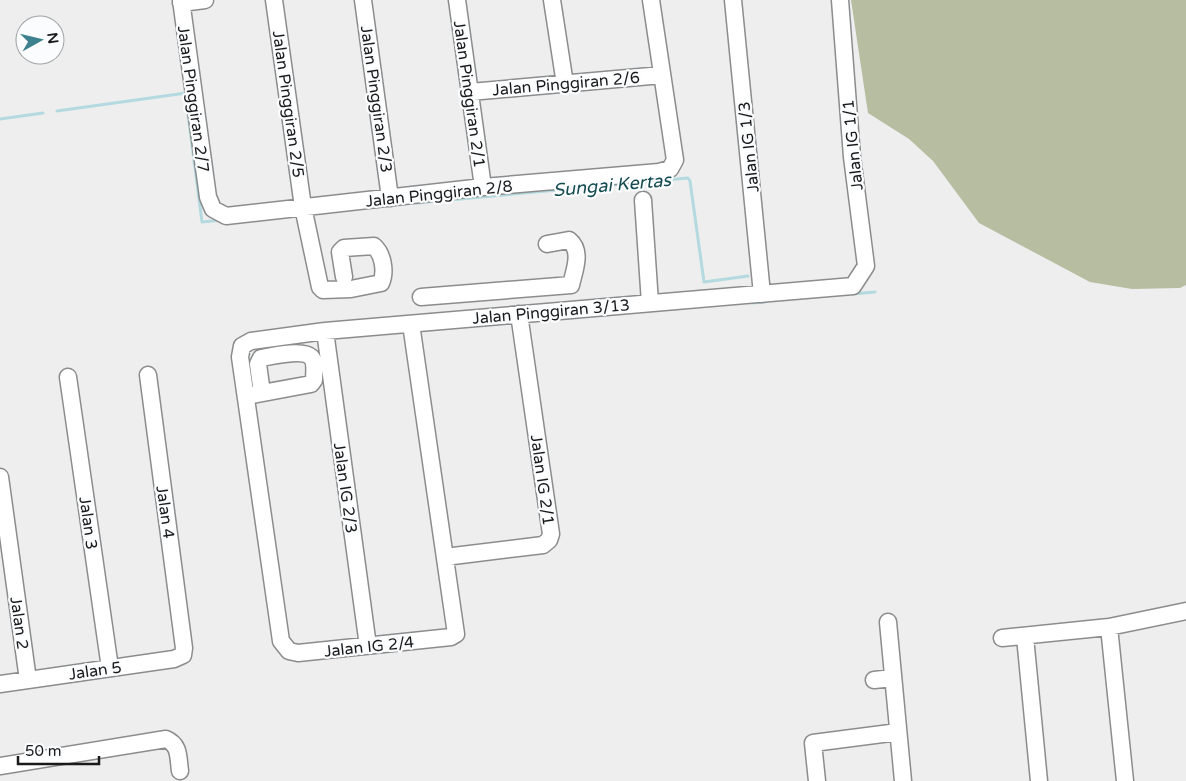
<svg xmlns="http://www.w3.org/2000/svg" width="1186" height="781" viewBox="0 0 1186 781" font-family="'Varela Round',sans-serif">
  <style>
    .forest { fill: #b6bda0 }
    .lines { fill: none; stroke-linecap: round; stroke-linejoin: round }
    .stream { stroke: #b4dadf; stroke-width: 3 }
    .minor-casing { stroke: #8b8c8d; stroke-width: 19 }
    .minor { stroke: #fff; stroke-width: 16 }
    .labels { text-anchor: middle; stroke-width: 4.5; stroke-linejoin: round; paint-order: stroke }
    .street-label { font-size: 16px; fill: #1a1a1b; stroke: #fbfcfd }
    .water-label { font-size: 18px; font-style: italic; fill: #134a50; stroke: #fbfcfd }
  </style>
  <rect width="100%" height="100%" fill="#eeeeef"/>
  <path class="forest" d="M851,0H1186V285L1180,288L1132,289L1090,282L979,223L933,161L909,139L868,113Z"/>
  <g class="lines">
    <path class="stream" d="M57,111L186,93
      M188,114L202,222L222,220
      M0,119L43,113
      M417,203L688,178L690,181L704,282L748,276
      M853,294L875,292
      M752,303L765,302"/>
    <defs>
      <path id="minor" d="M181,0L208,197L213,209L226,216L483,187L659,172L670,169L675,160L651,0
        M274,0L303,207L320,287L323,290L351,289L381,283C386,272 383,254 374,246L344,248L340,252L344,277
        M363,0L390,198
        M457,0L483,187
        M552,0L565,84
        M733,0L762,294
        M181,3L205,0
        M470,92L662,75
        M643,200L650,303
        M421,297L571,285C574,271 583,251 569,240L547,244
        M411,324L456,634L451,637L298,653L289,651L281,641L240,357L242,346L251,341L325,331L853,286L866,266L852,157L840,0
        M325,331L368,646
        M68,377L110,668
        M246,396L311,384L314,380C314,374 316,362 311,357C303,349 272,356 261,358L258,364L262,393
        M0,477L28,680
        M445,557L543,545L549,540L551,534L519,314
        M888,622L903,781
        M1109,627L1125,781
        M1025,637L1039,781
        M1002,638L1109,627L1186,611
        M874,680L893,678
        M0,684L174,659L183,655L184,648L148,375
        M0,766L166,739C180,745 178,757 180,771
        M817,781L813,743L898,732"/>
    </defs>
    <use href="#minor" class="minor-casing"/>
    <use href="#minor" class="minor"/>
  </g>
  <g class="labels">
    <g class="street-label">
      <text transform="translate(566 83) rotate(-5)" y="6">Jalan Pinggiran 2/6</text>
      <text transform="translate(470 94) rotate(82)" y="6">Jalan Pinggiran 2/1</text>
      <text transform="translate(194 99) rotate(82)" y="6">Jalan Pinggiran 2/7</text>
      <text transform="translate(377 99) rotate(82)" y="6">Jalan Pinggiran 2/3</text>
      <text transform="translate(289 104) rotate(82)" y="6">Jalan Pinggiran 2/5</text>
      <text transform="translate(852 145) rotate(-96)" y="6">Jalan IG 1/1</text>
      <text transform="translate(748 147) rotate(-96)" y="6">Jalan IG 1/3</text>
      <text transform="translate(439 193) rotate(-6)" y="6">Jalan Pinggiran 2/8</text>
      <text transform="translate(551 311) rotate(-5)" y="6">Jalan Pinggiran 3/13</text>
      <text transform="translate(543 480) rotate(82)" y="6">Jalan IG 2/1</text>
      <text transform="translate(346 488) rotate(82)" y="6">Jalan IG 2/3</text>
      <text transform="translate(166 512) rotate(82)" y="6">Jalan 4</text>
      <text transform="translate(89 523) rotate(82)" y="6">Jalan 3</text>
      <text transform="translate(20 623) rotate(82)" y="6">Jalan 2</text>
      <text transform="translate(369 646) rotate(-6)" y="6">Jalan IG 2/4</text>
      <text transform="translate(95 670) rotate(-8)" y="6">Jalan 5</text>
    </g>
    <g class="water-label">
      <text transform="translate(612 185) rotate(-5)" y="6">Sungai Kertas</text>
    </g>
  </g>
  <g transform="translate(40 40) rotate(82)"><circle r="24" fill="#fbfcfd" stroke="#a1a2a3"/>
  <path d="M0-4L9 19L0 12L-9 19Z" fill="#3d818f"/>
  <text y="-8" font-size="14" font-weight="bold" text-anchor="middle" fill="#1a1a1b">N</text>
  </g>
  <path d="M18 756v8h81v-8" fill="none" stroke="#1a1a1b" stroke-width="2.5"/>
  <text x="25" y="756" font-size="15" fill="#1a1a1b" stroke="#fbfcfd" stroke-width="4" paint-order="stroke">50 m</text>
</svg>
